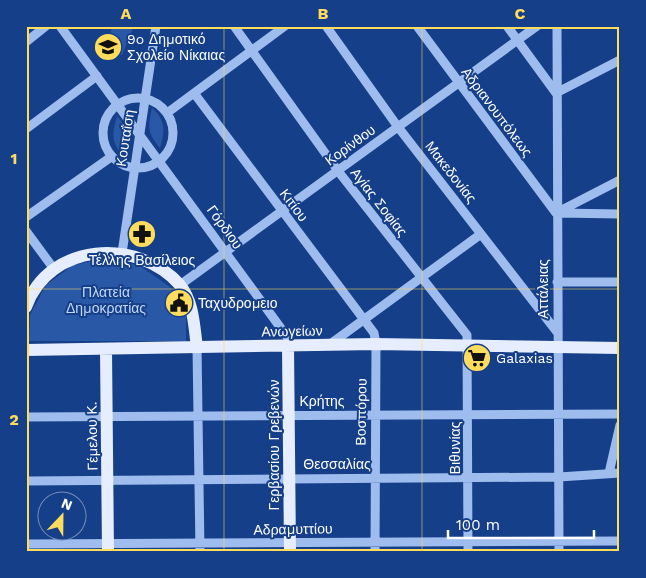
<svg xmlns="http://www.w3.org/2000/svg" width="646" height="578" viewBox="0 0 646 578" font-family="'Work Sans',sans-serif">
  <style>
    .green { fill: #2958a7 }
    .lines { fill: none; stroke-linecap: round; stroke-linejoin: round }
    .minor { stroke: #9ebcee; stroke-width: 9 }
    .major { stroke: #e5edff; stroke-width: 12 }
    .grid { fill: none; stroke: #ffdc5b; stroke-width: 1; stroke-opacity: 0.55 }
    .labels { text-anchor: middle; stroke-width: 4; stroke-linejoin: round; paint-order: stroke }
    .poi-label { font-size: 14px; fill: #fff; stroke: #163f89; text-anchor: start }
    .street-label { font-size: 14px; fill: #fff; stroke: #163f89 }
    .park-label { font-size: 14px; fill: #c3d8fa; stroke: #163f89 }
    .neatline { fill: none; stroke: #ffdc5b; stroke-width: 2 }
    .grid-label { font-size: 16px; text-anchor: middle; font-weight: bold; fill: #ffdc5b }
  </style>
  <rect width="100%" height="100%" fill="#163f89"/>
  <path class="green" d="M113,26H134L122,55L104,48Z
    M152,108C166,120 165,131 160,148C147,132 148,128 152,108Z
    M117,116C130,131 132,135 128,155L123,157C111,141 112,134 117,116Z
    M108,258L140,266L170,287L186,315V341H29L30,315L46,285L73,265Z"/>
  <g class="lines">
    <path class="minor" d="M60,26L288,338V346
      M234,26L338,171L467,335L468,552
      M326,26L398,127L557,332
      M417,26L556,213
      M507,26L556,93L620,60
      M557,26L559,552
      M26,42L46,26
      M194,93L374,333L376,344L375,552
      M103 133a35 35 0 1 1 70 0a35 35 0 1 1-70 0Z
      M167,113L285,26
      M26,129L97,76
      M556,213L620,180
      M559,213L620,214
      M26,217L111,157
      M26,231L54,269
      M122,253L156,26
      M557,282H620
      M180,285L537,26
      M329,345L481,234
      M197,347L200,552
      M26,417L620,414
      M609,473L620,425
      M26,481L559,477L620,473
      M26,544L620,541"/>
    <path class="major" d="M26,307C49,242 138,237 180,285C194,302 194,327 197,347
      M288,346L290,552
      M26,350L376,344L620,348
      M106,350L108,552"/>
  </g>
  <path class="grid" d="M224,26V552M422,26V552M26,289H620"/>
  <defs>
    <symbol id="school-disc" viewBox="-11 -11 22 22"><circle r="9.5" fill="#ffdc5b" stroke="#163f89"/><path d="M0-5L7-2L0 1L-7-2ZM-4 1L0 2.5L4 1V4Q0 6-4 4Z" fill="#111"/></symbol>
    <symbol id="pharmacy-disc" viewBox="-11 -11 22 22"><circle r="9.5" fill="#ffdc5b" stroke="#163f89"/><path d="M-2-6h4v4h4v4h-4v4h-4v-4h-4v-4h4Z" fill="#111"/></symbol>
    <symbol id="civic-disc" viewBox="-11 -11 22 22"><circle r="9.5" fill="#ffdc5b" stroke="#163f89"/><path d="M-.6-6.5H3V-4.5H.6V-3L4-1V1h2V6H-6V1h2V-1L-.6-3ZM-1.2 2.5V6h2.4V2.5Z" fill="#111"/></symbol>
    <symbol id="supermarket-disc" viewBox="-11 -11 22 22"><circle r="9.5" fill="#ffdc5b" stroke="#163f89"/><path d="M-6-5.5h2.5l.6 2H6L4.5 2H-2.5L-4.4-4H-6ZM-1.5 3.2a1.3 1.3 0 1 0 .1 0ZM3 3.2a1.3 1.3 0 1 0 .1 0Z" fill="#111"/></symbol>
  </defs>
  <g fill-rule="evenodd">
    <use href="#school-disc" x="92" y="31" width="32" height="32"/>
    <use href="#pharmacy-disc" x="126" y="218" width="32" height="32"/>
    <use href="#civic-disc" x="163" y="287" width="32" height="32"/>
    <use href="#supermarket-disc" x="461" y="342" width="32" height="32"/>
  </g>
  <g class="labels">
    <g class="poi-label">
      <text x="127" y="44">9o Δημοτικό<tspan x="127" dy="16">Σχολείο Νίκαιας</tspan></text>
      <text x="142" y="265" text-anchor="middle">Τέλλης Βασίλειος</text>
      <text x="198" y="308">Ταχυδρομειο</text>
      <text x="496" y="363">Galaxias</text>
    </g>
    <g class="street-label">
      <text transform="translate(497 112) rotate(53)" y="5">Αδριανουπόλεως</text>
      <text transform="translate(125 138) rotate(-81)" y="5">Κουταΐση</text>
      <text transform="translate(350 145) rotate(-36)" y="5">Κορίνθου</text>
      <text transform="translate(451 172) rotate(52)" y="5">Μακεδονίας</text>
      <text transform="translate(379 202) rotate(52)" y="5">Αγίας Σοφίας</text>
      <text transform="translate(294 205) rotate(53)" y="5">Κιτίου</text>
      <text transform="translate(225 227) rotate(54)" y="5">Γόρδιου</text>
      <text transform="translate(543 289) rotate(-90)" y="5">Αττάλειας</text>
      <text transform="translate(292 331) rotate(-1)" y="5">Ανωγείων</text>
      <text x="322" y="406">Κρήτης</text>
      <text transform="translate(361 412) rotate(-89)" y="5">Βοσπόρου</text>
      <text transform="translate(92 436) rotate(-91)" y="5">Γέμελου Κ.</text>
      <text transform="translate(274 445) rotate(-90)" y="5">Γερβασίου Γρεβενών</text>
      <text transform="translate(455 448) rotate(-90)" y="5">Βιθυνίας</text>
      <text x="337" y="469">Θεσσαλίας</text>
      <text transform="translate(293 529) rotate(-1)" y="5">Αδραμυττίου</text>
    </g>
    <g class="park-label">
      <text x="106" y="297">Πλατεία<tspan x="106" dy="16">Δημοκρατίας</tspan></text>
    </g>
  </g>
  <rect width="646" height="578" fill="none" stroke="#163f89" stroke-width="55"/>
  <g transform="translate(62 516) rotate(22)"><circle r="24" fill="#163f89" stroke="#738cb8"/>
  <path d="M0-4L9 19L0 12L-9 19Z" fill="#ffdc5b"/>
  <text y="-8" font-size="14" font-weight="bold" text-anchor="middle" fill="#ffffff">N</text>
  </g>
  <path d="M448 530v8h146v-8" fill="none" stroke="#ffffff" stroke-width="2.5"/>
  <text x="456" y="530" font-size="15" fill="#ffffff" stroke="#163f89" stroke-width="4" paint-order="stroke">100 m</text>
  <rect x="28" y="28" width="590" height="522" class="neatline"/>
  <g class="grid-label">
    <text x="126" y="19">A</text>
    <text x="323" y="19">B</text>
    <text x="520" y="19">C</text>
    <text x="14" y="164">1</text>
    <text x="14" y="425">2</text>
  </g>
</svg>
